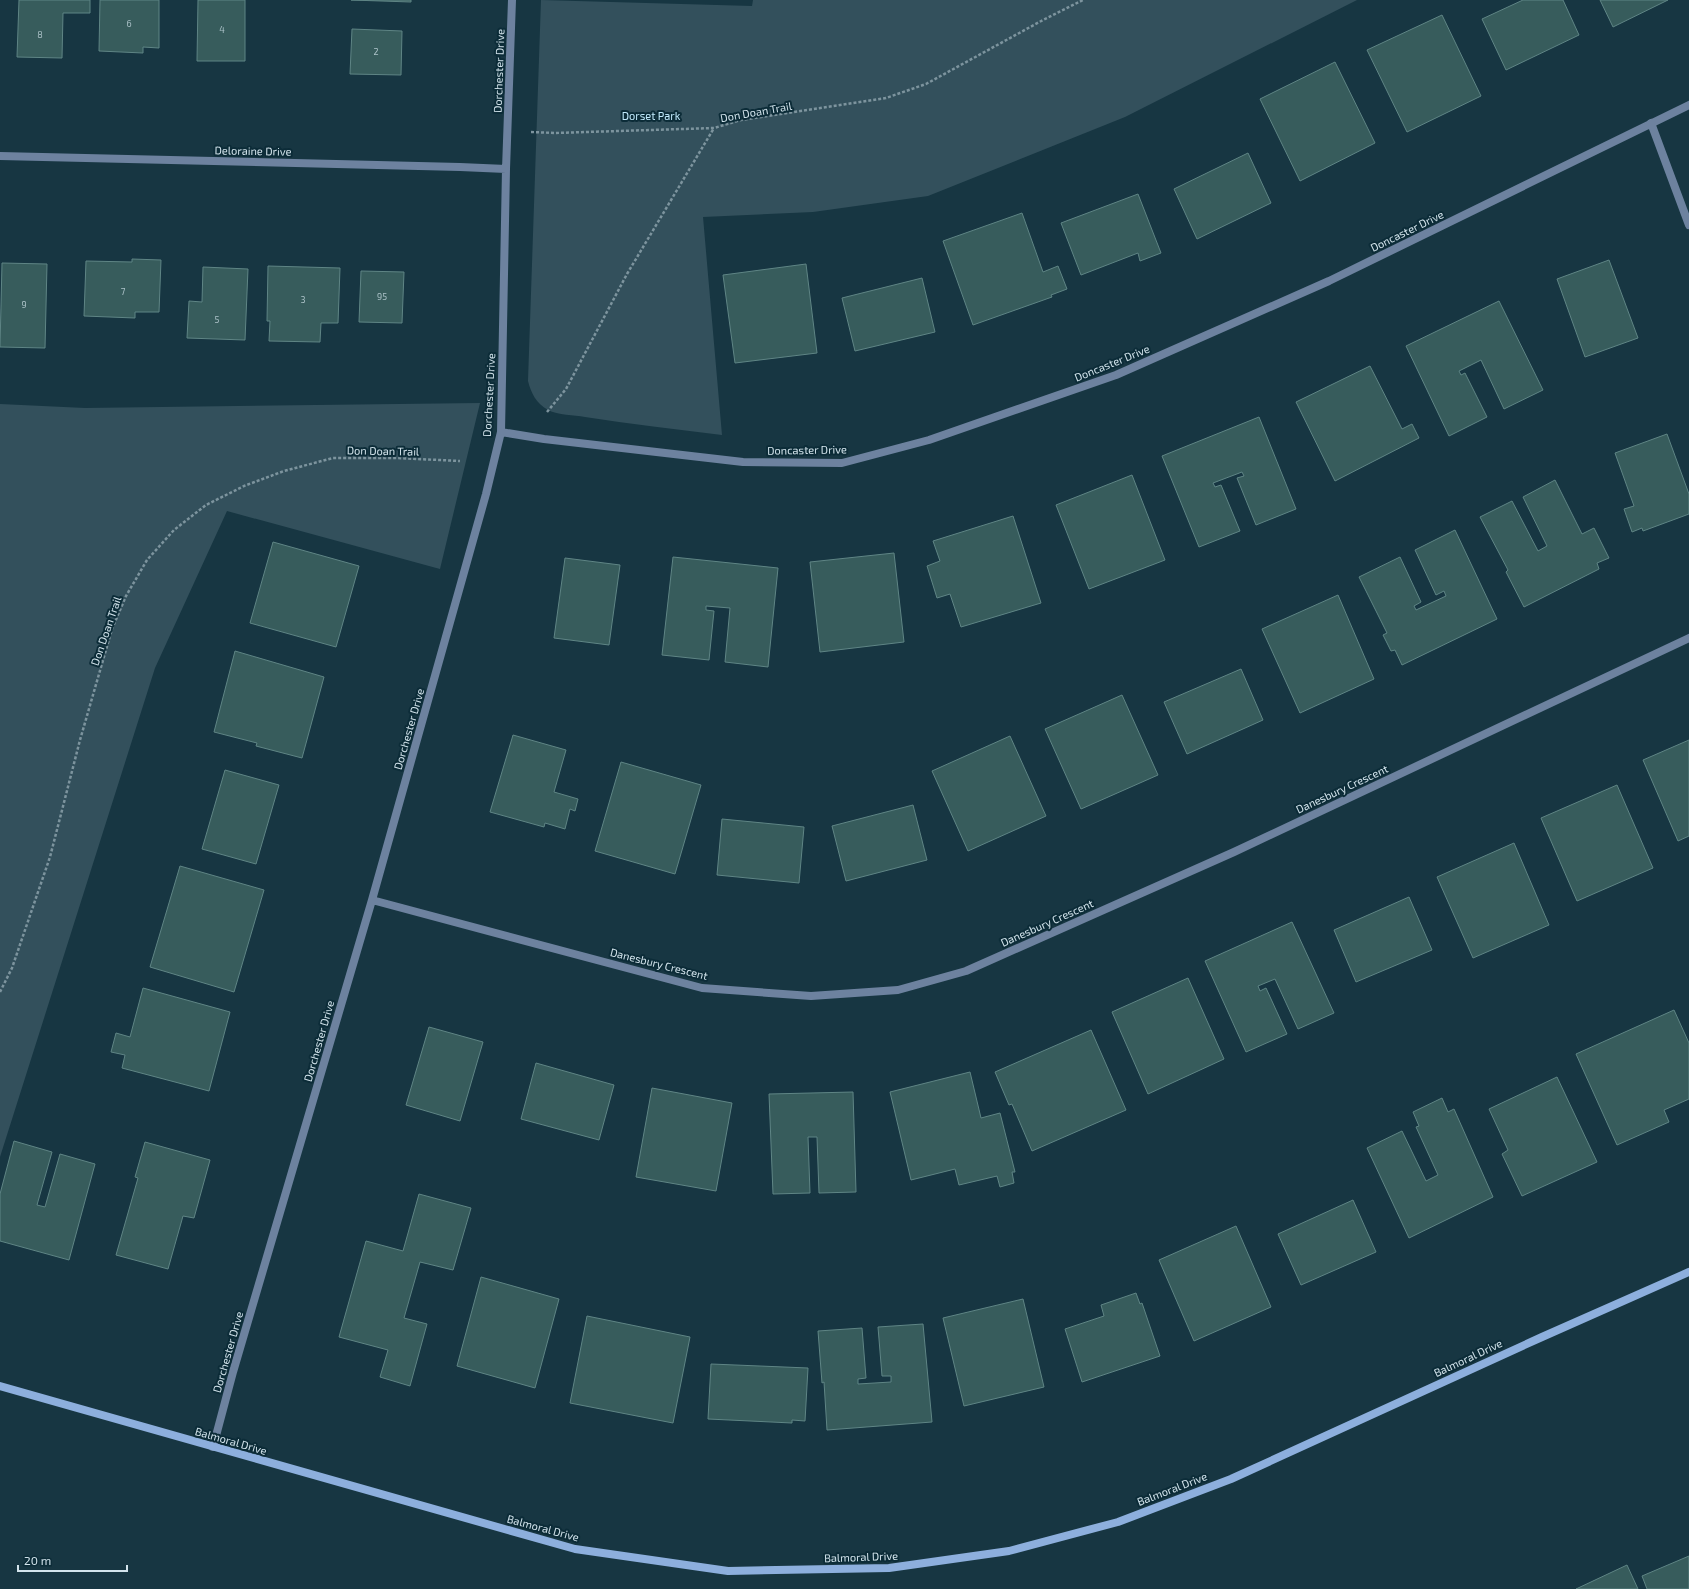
<svg xmlns="http://www.w3.org/2000/svg" width="1689" height="1589" viewBox="0 0 1689 1589" font-family="'Exo 2',sans-serif">
  <style>
    .green { fill: #33505c }
    .building { fill: #375c5c; stroke: #5f8585 }
    .lines { fill: none; stroke-linecap: round; stroke-linejoin: round }
    .path { stroke: #7d949e; stroke-width: 2.5; stroke-dasharray: 3 2; stroke-linecap: butt }
    .street { stroke: #6d829f; stroke-width: 8 }
    .secondary { stroke: #8dafdd; stroke-width: 8 }
    .labels { text-anchor: middle; stroke-width: 4; stroke-linejoin: round; paint-order: stroke }
    .number-label { font-size: 9px; fill: #acc2c8 }
    .street-label { font-size: 11px; fill: #d3e4ec; stroke: #0c2c38 }
    .park-label { font-size: 11px; fill: #c1eafc; stroke: #0c2c38 }
  </style>
  <rect width="100%" height="100%" fill="#173642"/>
  <path class="green" d="M541,0L752,6L753,0H1357L1125,117L928,196L813,212L703,217L722,435C676,429 630,424 585,417C574,415 558,415 548,410C536,403 531,393 528,381Z
    M480,403L440,569L227,511L155,668L0,1157V404L85,408Z"/>
  <path class="building" d="M19,0H90V13H63L62,58L17,57Z
    M100,0H159V48L143,47V53L99,51Z
    M198,0H245V61H197Z
    M351,0H411V2Z
    M1523,0H1563L1579,35L1506,70L1482,19Z
    M1600,0H1668L1613,27Z
    M1442,15L1481,96L1407,132L1367,50Z
    M352,29L402,31L401,75L350,74Z
    M1335,62L1375,143L1300,181L1260,99Z
    M1248,153L1271,203L1197,239L1174,189Z
    M1138,194L1161,253L1140,261L1138,253L1081,275L1061,223Z
    M1022,213L1043,272L1058,266L1067,289L1051,295L1052,297L973,325L943,241Z
    M132,259L161,260L159,312H135V318L84,316L86,261L132,262Z
    M1609,260L1638,338L1585,357L1557,279Z
    M2,263L47,264L45,348L0,347Z
    M806,264L817,353L735,363L723,275Z
    M268,266L340,268L338,323H321L320,342L269,341L270,321H267Z
    M203,267L248,269L245,340L187,338L189,301L202,302Z
    M361,271L404,272L402,323L359,322Z
    M922,278L935,332L855,351L842,298Z
    M1499,301L1543,390L1504,409L1481,360L1459,371L1461,375L1465,373L1487,417L1449,436L1406,346Z
    M1370,366L1402,429L1412,424L1419,438L1335,481L1296,402Z
    M1259,417L1296,509L1256,525L1237,478L1244,476L1242,472L1213,483L1215,487L1221,485L1240,531L1199,547L1162,456Z
    M1667,434L1689,494V514L1643,531L1642,528L1632,532L1624,509L1634,506L1615,453Z
    M1132,475L1165,560L1089,589L1056,505Z
    M1555,480L1582,534L1594,528L1609,558L1597,563L1599,569L1524,607L1506,572L1508,570L1480,517L1512,501L1538,551L1547,546L1523,497Z
    M1013,516L1041,603L961,627L950,594L937,598L927,566L940,561L933,541Z
    M1455,530L1497,619L1402,665L1395,650L1391,651L1383,635L1387,633L1359,577L1400,557L1421,602L1414,606L1416,610L1446,596L1444,591L1436,595L1415,550Z
    M273,542L359,566L336,647L250,623Z
    M894,553L904,642L820,652L810,562Z
    M673,557L778,568L768,667L725,662L730,608L706,606V610L714,611L709,660L662,655Z
    M565,558L620,565L609,645L554,638Z
    M1338,595L1374,679L1300,713L1262,629Z
    M235,651L324,677L302,758L256,746L257,743L214,732Z
    M1241,669L1263,720L1187,754L1164,702Z
    M1122,695L1158,775L1081,809L1045,729Z
    M513,735L566,750L554,792L578,799L575,811L570,809L565,829L545,823L544,827L490,812Z
    M1010,736L1046,816L968,851L932,771Z
    M1689,740V836L1678,841L1643,760Z
    M621,762L701,785L675,874L595,851Z
    M225,770L279,785L256,864L202,849Z
    M1617,785L1653,868L1577,901L1541,818Z
    M913,805L927,860L846,881L832,826Z
    M722,819L804,827L799,883L717,875Z
    M1514,843L1549,925L1473,958L1437,877Z
    M180,866L264,890L234,992L150,967Z
    M1409,897L1432,950L1356,982L1334,930Z
    M1292,922L1334,1013L1298,1029L1275,979L1258,986L1260,991L1266,988L1287,1034L1246,1052L1205,961Z
    M1188,978L1224,1059L1148,1094L1112,1012Z
    M143,988L230,1012L209,1091L122,1068L125,1055L111,1052L116,1033L130,1037Z
    M1674,1010L1689,1043V1099L1664,1110L1669,1122L1617,1145L1576,1054Z
    M429,1027L483,1042L460,1121L406,1105Z
    M1091,1030L1126,1110L1032,1151L1012,1104L1009,1105L995,1072Z
    M536,1063L614,1085L599,1140L521,1119Z
    M970,1072L981,1118L1000,1113L1015,1172H1012L1014,1183L1000,1187L997,1176L959,1185L955,1169L911,1180L890,1092Z
    M1557,1077L1597,1162L1522,1196L1502,1154L1508,1150L1489,1109Z
    M652,1088L732,1103L716,1191L636,1177Z
    M853,1092L856,1192L819,1193L817,1137H808L810,1193L773,1194L769,1094Z
    M1442,1098L1448,1112L1454,1109L1493,1197L1409,1238L1367,1148L1402,1131L1426,1181L1438,1175L1416,1127L1419,1126L1413,1112Z
    M14,1141L52,1152L37,1205L45,1207L60,1154L95,1164L69,1260L0,1241V1194Z
    M145,1142L210,1160L194,1218L183,1216L168,1269L116,1255L138,1178L135,1177Z
    M419,1194L471,1208L453,1270L420,1262L404,1318L427,1324L410,1386L380,1377L388,1350L339,1337L366,1241L403,1251Z
    M1353,1200L1376,1252L1301,1285L1278,1234Z
    M1236,1226L1271,1307L1194,1341L1159,1260Z
    M481,1277L559,1299L535,1388L457,1366Z
    M1136,1293L1140,1304L1142,1303L1160,1356L1082,1382L1065,1329L1104,1316L1101,1305Z
    M1023,1299L1044,1387L964,1406L943,1318Z
    M587,1316L690,1337L673,1423L570,1403Z
    M923,1324L932,1422L827,1430L824,1382L822,1383L818,1331L862,1328L866,1378L858,1379V1384L891,1382V1376H882L878,1327Z
    M711,1364L808,1368L805,1421L792,1420V1423L708,1419Z
    M1689,1556V1589H1647L1642,1576Z
    M1627,1565L1638,1589H1576Z"/>
  <g class="lines">
    <path class="path" d="M531,132L555,133L714,128L741,120L886,98L926,84L1043,20L1083,0
      M547,412L566,389L627,274L714,128
      M0,992L12,968L50,857L80,740L112,629L126,596L147,560L174,530L206,505L244,486L284,471L333,458H397L460,461"/>
    <path class="street" d="M1651,123L1689,225
      M0,156L460,167L506,169
      M501,432L544,439L743,462L842,463L929,440L1116,375L1329,281L1689,105
      M372,900L702,988L811,996L898,990L966,971L1234,852L1689,638
      M213,1447L233,1372L372,900L486,494L501,432L506,169L512,0"/>
    <path class="secondary" d="M0,1386L575,1549L728,1571L889,1568L1009,1551L1118,1522L1231,1479L1542,1337L1689,1272"/>
  </g>
  <g class="labels">
    <g class="number-label">
      <text x="129" y="27">6</text>
      <text x="222" y="33">4</text>
      <text x="40" y="38">8</text>
      <text x="376" y="55">2</text>
      <text x="123" y="295">7</text>
      <text x="382" y="300">95</text>
      <text x="303" y="303">3</text>
      <text x="24" y="308">9</text>
      <text x="217" y="323">5</text>
    </g>
    <g class="street-label">
      <text transform="translate(499 71) rotate(-88)" y="4">Dorchester Drive</text>
      <text transform="translate(756 112) rotate(-10)" y="4">Don Doan Trail</text>
      <text transform="translate(253 151) rotate(1)" y="4">Deloraine Drive</text>
      <text transform="translate(1407 231) rotate(-26)" y="4">Doncaster Drive</text>
      <text transform="translate(1112 363) rotate(-22)" y="4">Doncaster Drive</text>
      <text transform="translate(489 395) rotate(-87)" y="4">Dorchester Drive</text>
      <text transform="translate(807 450) rotate(-1)" y="4">Doncaster Drive</text>
      <text transform="translate(383 451) rotate(1)" y="4">Don Doan Trail</text>
      <text transform="translate(106 631) rotate(-71)" y="4">Don Doan Trail</text>
      <text transform="translate(409 729) rotate(-74)" y="4">Dorchester Drive</text>
      <text transform="translate(1342 789) rotate(-25)" y="4">Danesbury Crescent</text>
      <text transform="translate(1047 923) rotate(-24)" y="4">Danesbury Crescent</text>
      <text transform="translate(659 964) rotate(14)" y="4">Danesbury Crescent</text>
      <text transform="translate(319 1041) rotate(-74)" y="4">Dorchester Drive</text>
      <text transform="translate(228 1352) rotate(-74)" y="4">Dorchester Drive</text>
      <text transform="translate(1468 1358) rotate(-25)" y="4">Balmoral Drive</text>
      <text transform="translate(231 1441) rotate(16)" y="4">Balmoral Drive</text>
      <text transform="translate(1172 1489) rotate(-21)" y="4">Balmoral Drive</text>
      <text transform="translate(543 1528) rotate(15)" y="4">Balmoral Drive</text>
      <text transform="translate(861 1557) rotate(-2)" y="4">Balmoral Drive</text>
    </g>
    <g class="park-label">
      <text x="651" y="120">Dorset Park</text>
    </g>
  </g>
  <path d="M18 1565v6h109v-6" fill="none" stroke="#d3e4ec" stroke-width="2"/>
  <text x="24" y="1565" font-size="12" fill="#d3e4ec" stroke="#0c2c38" stroke-width="3" paint-order="stroke">20 m</text>
</svg>
